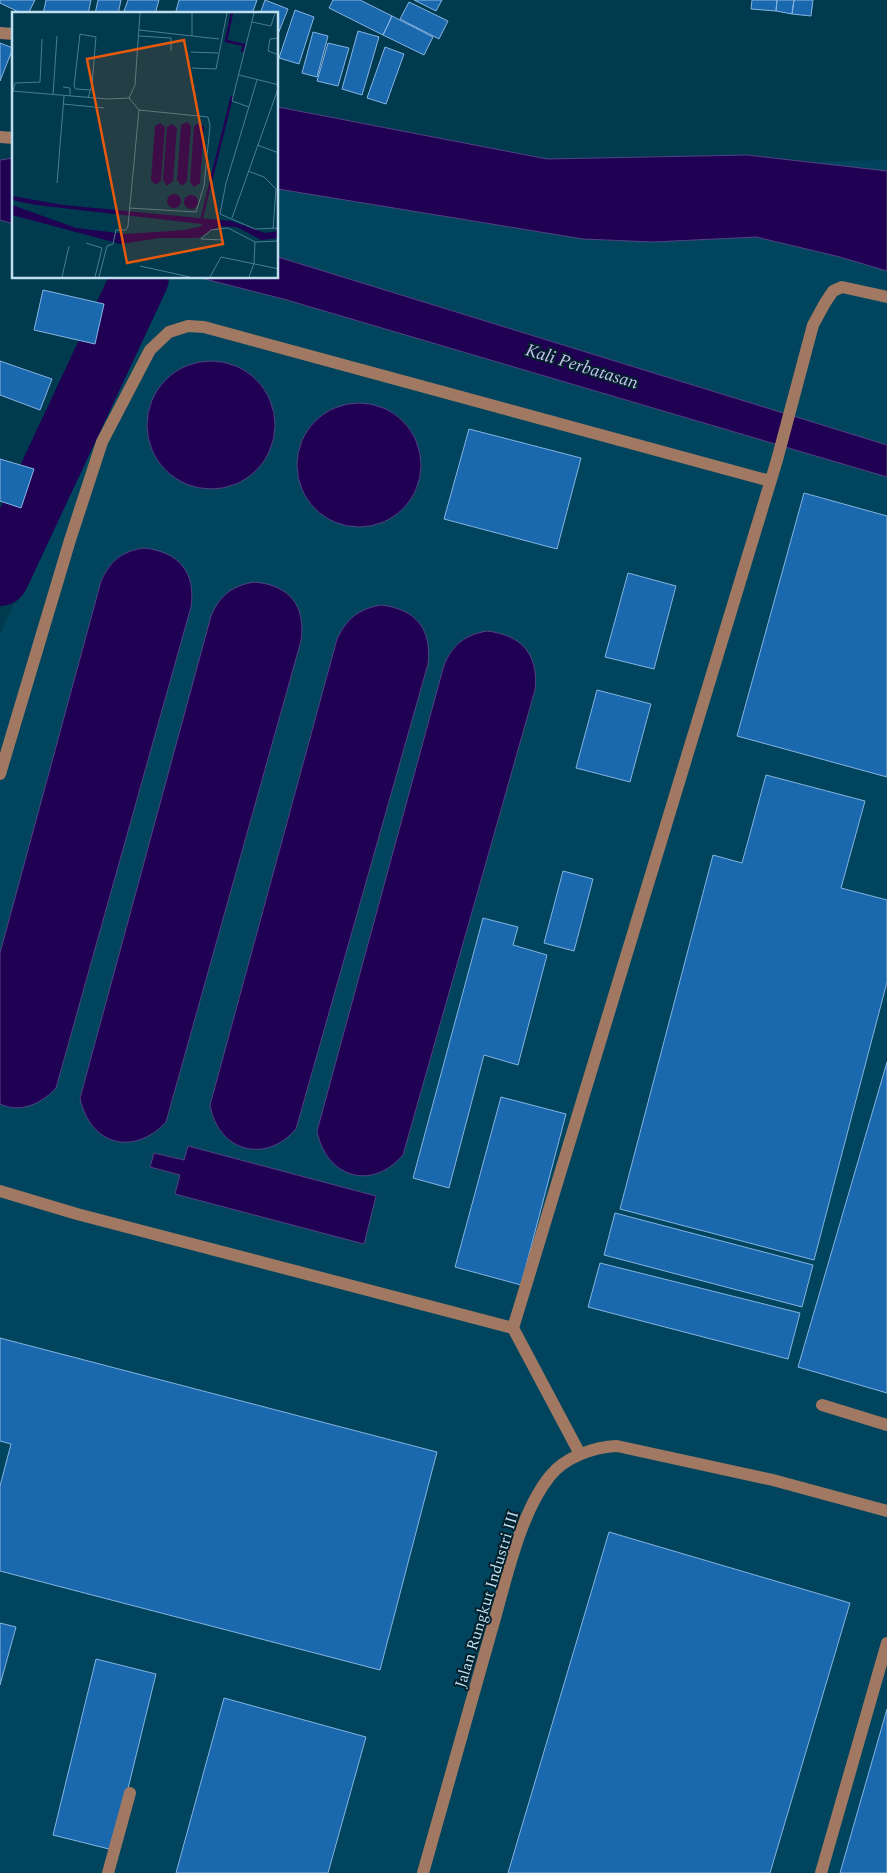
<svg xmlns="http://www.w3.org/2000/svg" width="887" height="1873" viewBox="0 0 887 1873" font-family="Spectral,serif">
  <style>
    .built { fill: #00455d }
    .water { fill: #200053; stroke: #504382 }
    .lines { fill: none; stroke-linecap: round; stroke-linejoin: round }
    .river { stroke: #200053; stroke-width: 58 }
    .building { fill: #1a69ae; stroke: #87b3e1 }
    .minor { stroke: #a17963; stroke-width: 12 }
    .labels { text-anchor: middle; stroke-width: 4; stroke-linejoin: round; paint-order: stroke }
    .street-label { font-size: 16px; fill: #bfdfef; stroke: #031f2c }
    .water-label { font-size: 18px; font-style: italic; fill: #c5bfed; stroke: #031f2c }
    .inset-river { fill: none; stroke: #200053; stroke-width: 2.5 }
    .inset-road { fill: none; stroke: #4c7c8f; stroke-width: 1 }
    .view { fill: #e8590c; fill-opacity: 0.15; stroke: #e8590c; stroke-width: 2.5 }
    .inset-edge { fill: none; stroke: #bfdfef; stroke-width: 2.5 }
  </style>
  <rect width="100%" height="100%" fill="#003a4f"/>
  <path class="built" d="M887,160V1873H0V634L166,278H278V176Z"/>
  <path class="water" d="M278,107L547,159L747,155L887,171V271L840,257L756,237L653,242L583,239L278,189Z
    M14,158V224L0,220V160Z
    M278,257L887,445V477L287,300L201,278H278Z
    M147 425a64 64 0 1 1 128 0a64 64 0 1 1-128 0Z
    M297 465a62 62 0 1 1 124 0a62 62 0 1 1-124 0Z
    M144,548C179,552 196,572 191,607L56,1088C42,1103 21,1114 0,1104V953L101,581C110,561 122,551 144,548Z
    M254,582C290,585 306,606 301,641L166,1122C133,1157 90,1145 80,1098L211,616C220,595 232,586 254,582Z
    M381,605C416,609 432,629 428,664L296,1129C265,1165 218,1151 210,1105L337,639C347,618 359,609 381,605Z
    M487,631C522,635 539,655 535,690L403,1155C371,1192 326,1177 317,1131L444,665C453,644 465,635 487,631Z
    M188,1146L376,1196L364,1244L175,1194L180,1175L150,1167L154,1153L184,1160Z"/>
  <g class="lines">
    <path class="river" d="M0,577L140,278"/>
  </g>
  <path class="building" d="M0,0H35L28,14H23L0,3Z
    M46,0H91L88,14H43Z
    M98,0H121L118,14H95Z
    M128,0H159L155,14H123Z
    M179,0H257L252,14H183L176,11Z
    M265,0L288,9L278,34V14H260Z
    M333,0H360L392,16L383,35L329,8Z
    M414,0H442L436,11Z
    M752,0H777L776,11L751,9Z
    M777,0H794L792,14L776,11Z
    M794,0H813L811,16L792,14Z
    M409,2L448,21L439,39L400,19Z
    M295,10L314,17L299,64L279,58Z
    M392,16L433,37L424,55L383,35Z
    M358,31L379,37L362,95L342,89Z
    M313,32L328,36L317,77L302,73Z
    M0,43L13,48L0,81Z
    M328,43L349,48L338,86L317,81Z
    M385,47L404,54L386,104L367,98Z
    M43,290L104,304L95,344L34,330Z
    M0,361L52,379L40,410L0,395Z
    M469,429L581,458L557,549L444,519Z
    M0,459L34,469L21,508L0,501Z
    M804,493L887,516V777L737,736Z
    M628,573L676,586L654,669L605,657Z
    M597,690L651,704L630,782L576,768Z
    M766,775L865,801L841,888L887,900V982L814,1260L620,1209L713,855L742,863Z
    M563,871L593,879L574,951L544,943Z
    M483,918L518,927L513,945L547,955L518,1065L484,1055L449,1188L413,1178Z
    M887,1062V1393L798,1367Z
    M501,1097L566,1114L521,1285L455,1267Z
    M615,1213L813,1265L802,1307L604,1255Z
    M600,1263L800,1313L788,1359L588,1307Z
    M0,1338L437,1452L380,1670L0,1571V1486L11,1444L0,1441Z
    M609,1532L850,1603L770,1873H508Z
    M0,1623L16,1627L0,1685Z
    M96,1659L156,1674L113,1850L53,1835Z
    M224,1698L366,1737L328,1873H176Z
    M887,1709V1873H840Z"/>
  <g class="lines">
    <path class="minor" d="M0,33L14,34
      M0,137L14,138
      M0,774L70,540L102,442L150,350L169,332L188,326L204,327L770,481
      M0,1191L77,1214L513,1328
      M822,1405L887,1425
      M580,1454L513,1328L777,460L813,325L825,303L833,291L842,287L887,297
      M108,1873L130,1793
      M423,1873C446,1793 468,1712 491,1632C505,1585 519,1514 550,1476C565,1457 594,1447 617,1446L773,1480L887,1511
      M821,1873L887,1643"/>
  </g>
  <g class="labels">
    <g class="street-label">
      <text transform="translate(486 1599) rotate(-73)" y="6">Jalan Rungkut Industri III</text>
    </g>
    <g class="water-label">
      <text transform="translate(582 366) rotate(17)" y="6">Kali Perbatasan</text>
    </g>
  </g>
  <g transform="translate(12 12)">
    <rect width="266" height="266" fill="#003a4f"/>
    <path d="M175,110L179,114L175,169L170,174L165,168L169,113ZM148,111L153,115L149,169L143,173L139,168L143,114ZM187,111L192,115L188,171L182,175L178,170L182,114ZM160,112L165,116L161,169L155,174L151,168L155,115ZM155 189a7 7 0 1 1 14 0a7 7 0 1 1-14 0ZM172 190a7 7 0 1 1 14 0a7 7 0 1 1-14 0ZM0,184L51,193L219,209L253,221L266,219V226L249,228L225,215L208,214L186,226H148L109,232L0,203V193L64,216L114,222L188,217L190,212L24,193L0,188Z" fill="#200053"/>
    <path class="inset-river" d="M220,1L214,29L232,33L230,40M189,209L220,84M174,219L196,214"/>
    <path class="inset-road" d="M240,10L259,14L263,1M127,18L207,27M127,24L159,26V39M180,24V1M267,26L258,27L256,39L267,43M179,40L206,41M180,56L204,57L215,1M227,63L267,73M245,68L214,171L208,202L243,217L267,216M51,75L58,76V84M0,79L96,87L117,86L123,73L128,1M1,79L3,71L28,70L30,27M41,83L45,24M76,86L80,73L84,25L68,22L62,74L64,77L78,78M51,92L92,96M237,95L220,89L242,1M245,133L267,141M236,159L252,165L264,177L261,217M45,171L52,84M117,196L184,200L192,174L198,114L196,105L127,98M220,206L267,74M211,228L189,227L199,218L216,216L243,230L267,229M74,231L90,236L83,265M128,254L178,265M50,265L57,234M87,265L95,234L101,232L104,218H114L116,214L127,98L117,86M198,265L209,245L267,257M237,265L242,251L243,230"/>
    <path class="view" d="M172,28L211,232L115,251L75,47Z"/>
    <rect width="266" height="266" class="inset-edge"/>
  </g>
</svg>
